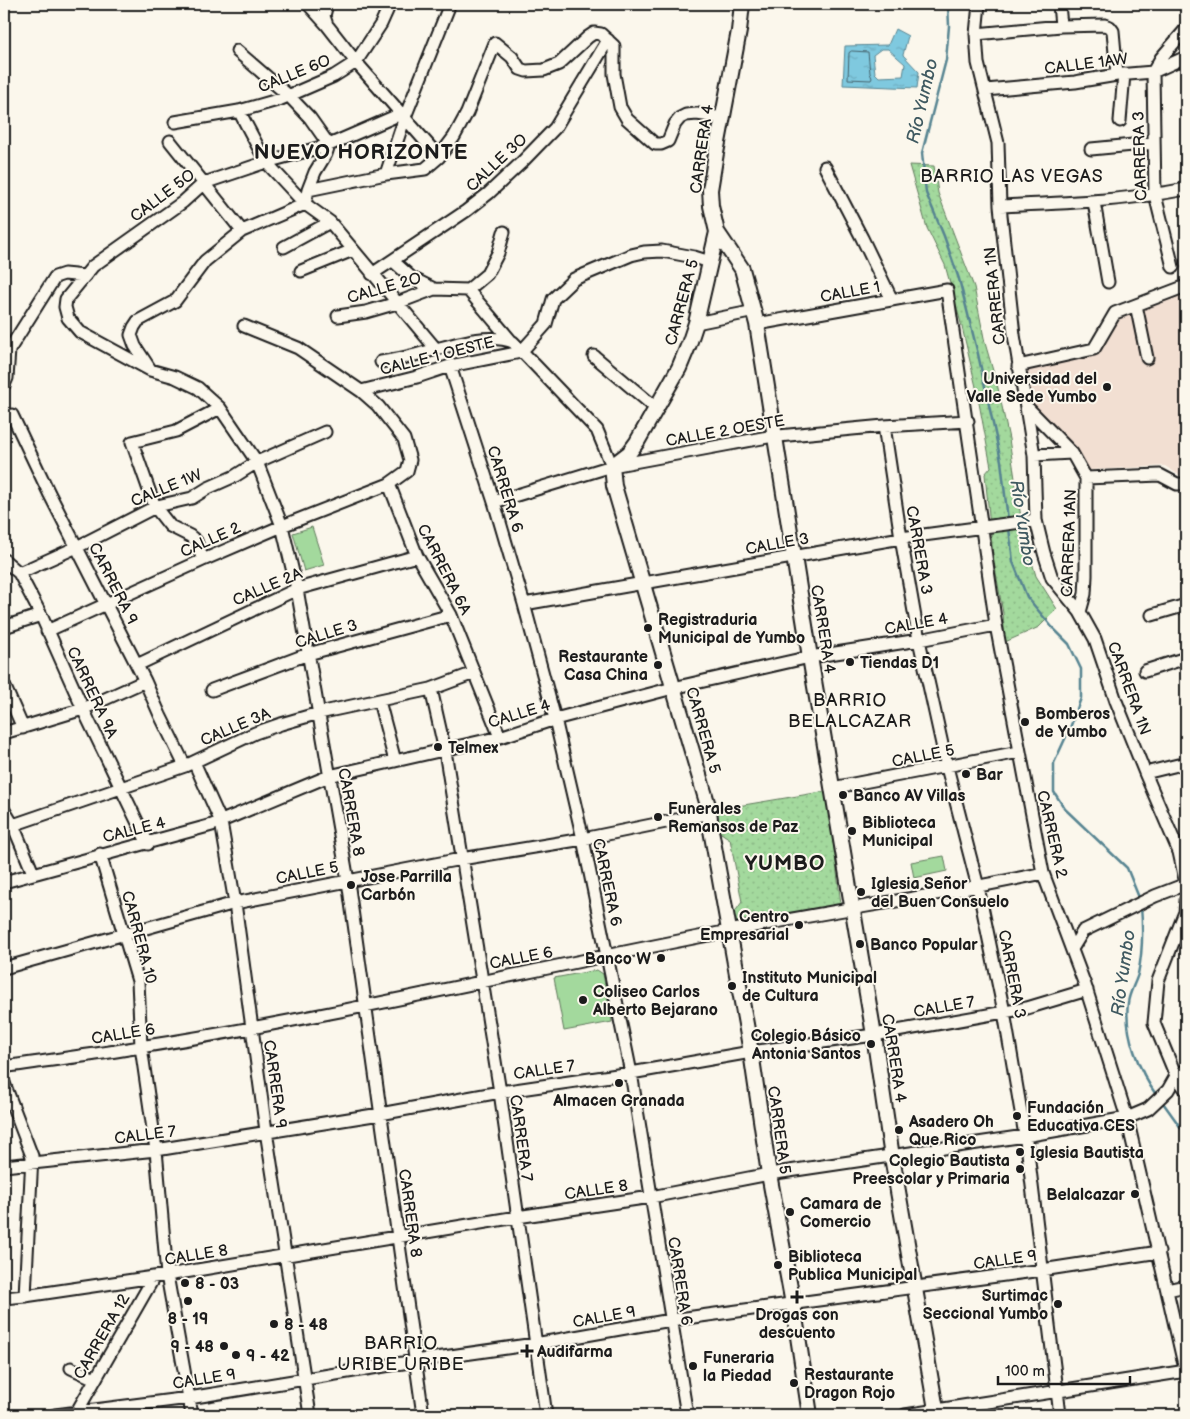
<svg xmlns="http://www.w3.org/2000/svg" width="1190" height="1419" viewBox="0 0 1190 1419" font-family="'Balsamiq Sans',sans-serif">
  <style>
    .built { fill: #f2dfd2 }
    .green { fill: #a3d99d; stroke: #607a5c }
    .park { fill: url(#park-dots); stroke: #607a5c }
    .water { fill: url(#water-ripples); stroke: #578491; fill-rule: evenodd }
    .lines { fill: none; stroke-linecap: round; stroke-linejoin: round }
    .shore { stroke: #44616a; stroke-width: 1 }
    .stream { stroke: #578491; stroke-width: 2.5 }
    .minor-casing { stroke: #1c1c1c; stroke-width: 15 }
    .major-casing { stroke: #1c1c1c; stroke-width: 18 }
    .minor { stroke: #fbf7ec; stroke-width: 11 }
    .major { stroke: #fbf7ec; stroke-width: 14 }
    .poi-dot { fill: #1c1c1c; stroke: #fbf7ec; stroke-width: 2 }
    .labels { text-anchor: middle; stroke-width: 4; stroke-linejoin: round; paint-order: stroke }
    .street-label { font-size: 16px; fill: #1c1c1c; stroke: #fbf7ec }
    .poi-label { font-size: 16px; font-weight: bold; fill: #1c1c1c; stroke: #fbf7ec; text-anchor: start }
    .water-label { font-size: 18px; font-style: italic; fill: #3f5960; stroke: #fbf7ec }
    .neighbourhood-label { font-size: 18px; letter-spacing: 1px; fill: #1c1c1c; stroke: #fbf7ec }
    .district-label { font-size: 21px; font-weight: bold; letter-spacing: 1px; fill: #1c1c1c; stroke: #fbf7ec }
  </style>
  <defs>
    <pattern id="park-dots" width="8" height="8" patternUnits="userSpaceOnUse" patternTransform="scale(1.25)"><rect width="8" height="8" fill="#a3d99d"/><path d="M2 2h.1M6 6h.1" fill="none" stroke="#8cba87" stroke-width="1.8" stroke-linecap="round"/></pattern>
    <pattern id="water-ripples" width="26" height="14" patternUnits="userSpaceOnUse" patternTransform="scale(1.25)"><rect width="26" height="14" fill="#7fc9df"/><path d="M2 4q2-2 4 0t4 0M15 11q2-2 4 0t4 0" fill="none" stroke="#6dacbf"/></pattern>
  </defs>
  <rect width="100%" height="100%" fill="#fbf7ec"/>
  <filter id="ink" filterUnits="userSpaceOnUse"><feTurbulence type="fractalNoise" baseFrequency=".02" numOctaves="2"/><feDisplacementMap in="SourceGraphic" scale="10" xChannelSelector="R" yChannelSelector="G"/><feConvolveMatrix kernelMatrix="1 2 1 2 8 2 1 2 1" color-interpolation-filters="sRGB"/></filter>
  <g filter="url(#ink)">
    <path class="built" d="M1180,294L1186,303V475H1179L1165,466L1089,470L1075,451L1031,405L1023,369L1095,353L1118,316Z"/>
    <path class="green" d="M312,527L324,565L304,571L293,533Z
      M944,856L947,871L914,878L911,862Z
      M597,970L603,974L612,1022L564,1031L554,978Z"/>
    <path class="park" d="M909,165L934,166L938,193L974,287L985,343L998,388L1009,439L1023,531L1036,576L1057,609L1039,627L1005,642L1003,613L993,556L985,474L991,467L976,387L962,327L945,265L927,228Z
      M827,791L841,905L737,924L734,913L742,902L730,839L718,831L714,810Z"/>
    <path class="water" d="M895,29L908,36L903,55L919,72L917,88L843,85L845,46L888,45ZM881,49H888L905,64L903,76L879,77L875,73L873,55Z"/>
    <g class="lines">
      <path class="shore" d="M852,51L868,52L870,73L872,78L871,80L848,79L849,53Z"/>
      <path class="stream" d="M948,4L949,26L946,60L922,153L926,193L944,236L959,279L978,354L1001,461L1008,520
        M1009,528L1013,562L1027,597L1052,627L1069,644L1081,669V698L1070,728L1054,763V792L1065,809L1127,868L1140,900
        M1141,906C1143,929 1143,951 1138,974C1135,984 1129,993 1128,1003C1124,1034 1139,1071 1157,1096
        M1161,1100L1186,1135"/>
      <defs>
        <path id="minor" d="M308,4L327,25L356,62L439,157
          M327,4L324,16L327,25
          M979,4L976,34L978,63L998,143L1000,206L1014,335L1034,455L1036,520L1044,553L1052,578L1080,612L1095,639L1116,701L1145,773L1179,852L1186,884
          M1059,4L1061,26
          M976,34L1061,26L1105,25L1110,27L1113,31L1117,75
          M237,51L289,96L310,118L329,145L326,154L315,172L308,190
          M986,90L1075,82L1117,75L1153,72L1186,57
          M239,111L266,162L305,204L330,222L436,349
          M1120,121L1124,74
          M175,122L239,111L281,99L334,76L356,62L381,24L390,4
          M170,141L242,231
          M1091,149L1154,143
          M825,167L862,238L892,300
          M386,174L405,117
          M1094,202L1108,282
          M1000,206C1063,203 1125,201 1186,189
          M284,247L330,222
          M393,261L412,278L434,289
          M1173,267L1155,195L1153,72L1161,58L1186,29
          M301,271L353,250
          M372,274L466,211L489,193L523,161L555,128L608,40
          M468,290L487,274L498,253L504,232
          M468,290L512,342
          M1136,305L1147,358
          M338,316L366,312L397,303L434,289L468,290
          M696,323L755,311
          M757,324L947,290L996,625L1043,873L1085,985L1127,1118L1186,1373
          M244,326L298,348L361,391L378,406L404,439L410,460L407,471L389,484L417,556L451,615L500,737
          M594,356L657,409
          M381,362C392,360 404,358 415,355C444,348 485,331 513,342L597,430L612,466
          M450,366L494,502L524,604L555,719L583,839L631,1073L687,1415
          M1018,366L1094,349L1115,313L1186,286
          M150,369L135,346L131,335L134,327L138,321L175,301L205,261L242,231L305,204L308,190L386,174L425,169L439,157L454,137L467,113L495,43L512,57L520,69L526,71L544,70L559,64L588,37L594,33L601,34L614,46V74L620,107L627,119L655,144H661L668,141L675,124L680,118L686,115L697,114L723,118
          M4,385L7,378L9,350L55,277L64,274L85,276
          M361,391L417,377L450,366L521,352L546,324L553,299L574,279L631,255L644,252L662,251L694,257L710,262
          M1027,407L1072,453L1086,478V576L1085,594L1080,612
          M12,415L49,493L145,681L160,715L185,766
          M884,426L901,538L919,640L947,767L978,887L1004,1012L1028,1153L1060,1415
          M1034,455L1072,453
          M1086,478L1160,475L1177,484H1186
          M494,502L612,466L768,437L884,426L968,421
          M4,560L19,573L41,615L83,709L148,844
          M203,560L196,541L190,536L170,526L155,507L132,442L176,431L220,408
          M19,573L77,547L157,506L192,498L208,488L235,476L257,462L325,432
          M524,604L901,538L1036,520
          M1152,615L1186,605
          M4,627L41,615
          M47,631L203,560L282,526L389,484
          M137,665L297,589L417,556
          M1145,671L1186,658
          M4,685L23,728
          M431,689L445,751L500,1092L546,1415
          M212,690L308,654L451,615
          M379,701L395,761
          M4,733L83,709L145,681
          M194,762L221,822L235,903L266,1131L310,1415
          M1145,773L1186,763
          M832,788L1019,752
          M4,810L13,825L33,873
          M13,825L185,766L255,733L281,724L319,713L431,689L474,673
          M100,854L138,981L141,1047L156,1150L167,1275L192,1415
          M4,882L212,825L329,776L500,737L555,719L673,688L810,657L919,640L996,625
          M1186,900L1185,912L1158,981L1154,1023L1176,1076L1186,1090
          M1072,949L1083,931L1155,896L1186,884
          M4,968L235,903L461,859L583,839L710,813
          M4,1067C49,1060 95,1055 140,1047C338,1016 533,969 729,931C833,910 939,896 1043,873
          M4,1083L32,1156L25,1296
          M4,1166L156,1150L380,1114L500,1092L631,1073L751,1052L874,1035L1027,1008L1087,990
          M1167,1290L1186,1286
          M4,1298L25,1296L167,1275L517,1217L651,1197L769,1174L1025,1136L1127,1118L1148,1109L1168,1090L1176,1076L1186,1070
          M71,1368L95,1379
          M55,1415L189,1398L415,1361L535,1344L671,1320L1042,1270L1159,1252
          M75,1415L154,1277
          M423,1415L348,881L297,589L282,526L257,462L220,408L198,388L175,377L150,370L80,332L68,318L65,307L66,299L93,266L183,202L204,183L266,162L329,145L396,116L405,117L448,9
          M905,1415L1186,1371"/>
        <path id="major" d="M742,4L739,31L716,153L710,190L711,206L717,232L742,269L757,324L810,657L874,1035L892,1157L937,1415
          M717,232L696,323L689,344L679,368L637,442L629,453L612,466L614,486L709,809L711,830L751,1052L769,1174L793,1304L810,1415"/>
      </defs>
      <use href="#minor" class="minor-casing"/>
      <use href="#major" class="major-casing"/>
      <use href="#minor" class="minor"/>
      <use href="#major" class="major"/>
    </g>
  </g>
  <g class="poi-dot">
    <circle cx="1107" cy="387" r="5"/>
    <circle cx="648" cy="628" r="5"/>
    <circle cx="850" cy="662" r="5"/>
    <circle cx="658" cy="665" r="5"/>
    <circle cx="1025" cy="722" r="5"/>
    <circle cx="438" cy="747" r="5"/>
    <circle cx="966" cy="774" r="5"/>
    <circle cx="843" cy="795" r="5"/>
    <circle cx="658" cy="817" r="5"/>
    <circle cx="852" cy="831" r="5"/>
    <circle cx="351" cy="885" r="5"/>
    <circle cx="861" cy="892" r="5"/>
    <circle cx="799" cy="925" r="5"/>
    <circle cx="860" cy="944" r="5"/>
    <circle cx="661" cy="958" r="5"/>
    <circle cx="732" cy="986" r="5"/>
    <circle cx="583" cy="1000" r="5"/>
    <circle cx="871" cy="1044" r="5"/>
    <circle cx="619" cy="1083" r="5"/>
    <circle cx="1017" cy="1116" r="5"/>
    <circle cx="899" cy="1130" r="5"/>
    <circle cx="1020" cy="1152" r="5"/>
    <circle cx="1020" cy="1169" r="5"/>
    <circle cx="1135" cy="1194" r="5"/>
    <circle cx="790" cy="1212" r="5"/>
    <circle cx="778" cy="1265" r="5"/>
    <circle cx="185" cy="1283" r="5"/>
    <path d="M794.5 1289.5h5v5h5v5h-5v5h-5v-5h-5v-5h5z"/>
    <circle cx="188" cy="1301" r="5"/>
    <circle cx="1058" cy="1304" r="5"/>
    <circle cx="274" cy="1324" r="5"/>
    <circle cx="224" cy="1346" r="5"/>
    <path d="M524.5 1343.5h5v5h5v5h-5v5h-5v-5h-5v-5h5z"/>
    <circle cx="236" cy="1355" r="5"/>
    <circle cx="693" cy="1366" r="5"/>
    <circle cx="794" cy="1383" r="5"/>
  </g>
  <g class="labels">
    <g class="street-label">
      <text transform="translate(1086 63) rotate(-7)" y="6">CALLE 1AW</text>
      <text transform="translate(294 73) rotate(-22)" y="6">CALLE 6O</text>
      <text transform="translate(701 149) rotate(-82)" y="6">CARRERA 4</text>
      <text transform="translate(1139 156) rotate(-92)" y="6">CARRERA 3</text>
      <text transform="translate(496 162) rotate(-43)" y="6">CALLE 3O</text>
      <text transform="translate(162 195) rotate(-37)" y="6">CALLE 5O</text>
      <text transform="translate(384 287) rotate(-16)" y="6">CALLE 2O</text>
      <text transform="translate(850 291) rotate(-10)" y="6">CALLE 1</text>
      <text transform="translate(994 296) rotate(-96)" y="6">CARRERA 1N</text>
      <text transform="translate(681 302) rotate(-75)" y="6">CARRERA 5</text>
      <text transform="translate(437 355) rotate(-14)" y="6">CALLE 1 OESTE</text>
      <text transform="translate(725 430) rotate(-10)" y="6">CALLE 2 OESTE</text>
      <text transform="translate(166 487) rotate(-22)" y="6">CALLE 1W</text>
      <text transform="translate(506 489) rotate(73)" y="6">CARRERA 6</text>
      <text transform="translate(210 539) rotate(-24)" y="6">CALLE 2</text>
      <text transform="translate(777 543) rotate(-10)" y="6">CALLE 3</text>
      <text transform="translate(1068 543) rotate(-88)" y="6">CARRERA 1AN</text>
      <text transform="translate(920 550) rotate(80)" y="6">CARRERA 3</text>
      <text transform="translate(445 569) rotate(63)" y="6">CARRERA 6A</text>
      <text transform="translate(114 583) rotate(63)" y="6">CARRERA 9</text>
      <text transform="translate(267 586) rotate(-23)" y="6">CALLE 2A</text>
      <text transform="translate(916 623) rotate(-10)" y="6">CALLE 4</text>
      <text transform="translate(824 629) rotate(81)" y="6">CARRERA 4</text>
      <text transform="translate(326 633) rotate(-17)" y="6">CALLE 3</text>
      <text transform="translate(1130 688) rotate(70)" y="6">CARRERA 1N</text>
      <text transform="translate(93 692) rotate(65)" y="6">CARRERA 9A</text>
      <text transform="translate(519 713) rotate(-17)" y="6">CALLE 4</text>
      <text transform="translate(235 726) rotate(-23)" y="6">CALLE 3A</text>
      <text transform="translate(704 730) rotate(74)" y="6">CARRERA 5</text>
      <text transform="translate(923 755) rotate(-11)" y="6">CALLE 5</text>
      <text transform="translate(352 812) rotate(80)" y="6">CARRERA 8</text>
      <text transform="translate(134 829) rotate(-14)" y="6">CALLE 4</text>
      <text transform="translate(1053 834) rotate(77)" y="6">CARRERA 2</text>
      <text transform="translate(307 872) rotate(-11)" y="6">CALLE 5</text>
      <text transform="translate(608 882) rotate(78)" y="6">CARRERA 6</text>
      <text transform="translate(140 937) rotate(75)" y="6">CARRERA 10</text>
      <text transform="translate(521 957) rotate(-11)" y="6">CALLE 6</text>
      <text transform="translate(1013 974) rotate(79)" y="6">CARRERA 3</text>
      <text transform="translate(944 1006) rotate(-10)" y="6">CALLE 7</text>
      <text transform="translate(123 1033) rotate(-9)" y="6">CALLE 6</text>
      <text transform="translate(895 1058) rotate(81)" y="6">CARRERA 4</text>
      <text transform="translate(544 1069) rotate(-8)" y="6">CALLE 7</text>
      <text transform="translate(276 1084) rotate(82)" y="6">CARRERA 9</text>
      <text transform="translate(780 1130) rotate(82)" y="6">CARRERA 5</text>
      <text transform="translate(145 1134) rotate(-7)" y="6">CALLE 7</text>
      <text transform="translate(522 1138) rotate(82)" y="6">CARRERA 7</text>
      <text transform="translate(596 1189) rotate(-8)" y="6">CALLE 8</text>
      <text transform="translate(411 1213) rotate(82)" y="6">CARRERA 8</text>
      <text transform="translate(196 1254) rotate(-9)" y="6">CALLE 8</text>
      <text transform="translate(1005 1259) rotate(-8)" y="6">CALLE 9</text>
      <text transform="translate(681 1281) rotate(81)" y="6">CARRERA 6</text>
      <text transform="translate(604 1316) rotate(-10)" y="6">CALLE 9</text>
      <text transform="translate(101 1336) rotate(-60)" y="6">CARRERA 12</text>
      <text transform="translate(204 1378) rotate(-9)" y="6">CALLE 9</text>
    </g>
    <g class="poi-label">
      <text x="1097" y="384" text-anchor="end">Universidad del<tspan x="1097" dy="18">Valle Sede Yumbo</tspan></text>
      <text x="658" y="625">Registraduria<tspan x="658" dy="18">Municipal de Yumbo</tspan></text>
      <text x="648" y="662" text-anchor="end">Restaurante<tspan x="648" dy="18">Casa China</tspan></text>
      <text x="860" y="668">Tiendas D1</text>
      <text x="1035" y="719">Bomberos<tspan x="1035" dy="18">de Yumbo</tspan></text>
      <text x="448" y="753">Telmex</text>
      <text x="976" y="780">Bar</text>
      <text x="853" y="801">Banco AV Villas</text>
      <text x="668" y="814">Funerales<tspan x="668" dy="18">Remansos de Paz</tspan></text>
      <text x="862" y="828">Biblioteca<tspan x="862" dy="18">Municipal</tspan></text>
      <text x="361" y="882">Jose Parrilla<tspan x="361" dy="18">Carbón</tspan></text>
      <text x="871" y="889">Iglesia Señor<tspan x="871" dy="18">del Buen Consuelo</tspan></text>
      <text x="789" y="922" text-anchor="end">Centro<tspan x="789" dy="18">Empresarial</tspan></text>
      <text x="870" y="950">Banco Popular</text>
      <text x="651" y="964" text-anchor="end">Banco W</text>
      <text x="742" y="983">Instituto Municipal<tspan x="742" dy="18">de Cultura</tspan></text>
      <text x="593" y="997">Coliseo Carlos<tspan x="593" dy="18">Alberto Bejarano</tspan></text>
      <text x="861" y="1041" text-anchor="end">Colegio Básico<tspan x="861" dy="18">Antonia Santos</tspan></text>
      <text x="619" y="1106" text-anchor="middle">Almacen Granada</text>
      <text x="1027" y="1113">Fundación<tspan x="1027" dy="18">Educativa CES</tspan></text>
      <text x="909" y="1127">Asadero Oh<tspan x="909" dy="18">Que Rico</tspan></text>
      <text x="1030" y="1158">Iglesia Bautista</text>
      <text x="1010" y="1166" text-anchor="end">Colegio Bautista<tspan x="1010" dy="18">Preescolar y Primaria</tspan></text>
      <text x="1125" y="1200" text-anchor="end">Belalcazar</text>
      <text x="800" y="1209">Camara de<tspan x="800" dy="18">Comercio</tspan></text>
      <text x="788" y="1262">Biblioteca<tspan x="788" dy="18">Publica Municipal</tspan></text>
      <text x="195" y="1289">8 - 03</text>
      <text x="1048" y="1301" text-anchor="end">Surtimac<tspan x="1048" dy="18">Seccional Yumbo</tspan></text>
      <text x="797" y="1320" text-anchor="middle">Drogas con<tspan x="797" dy="18">descuento</tspan></text>
      <text x="188" y="1324" text-anchor="middle">8 - 19</text>
      <text x="284" y="1330">8 - 48</text>
      <text x="214" y="1352" text-anchor="end">9 - 48</text>
      <text x="537" y="1357">Audifarma</text>
      <text x="246" y="1361">9 - 42</text>
      <text x="703" y="1363">Funeraria<tspan x="703" dy="18">la Piedad</tspan></text>
      <text x="804" y="1380">Restaurante<tspan x="804" dy="18">Dragon Rojo</tspan></text>
    </g>
    <g class="water-label">
      <text transform="translate(922 101) rotate(-77)" y="6">Río Yumbo</text>
      <text transform="translate(1023 523) rotate(81)" y="6">Río Yumbo</text>
      <text transform="translate(1123 973) rotate(-82)" y="6">Río Yumbo</text>
    </g>
    <g class="neighbourhood-label">
      <text x="1012" y="182">BARRIO LAS VEGAS</text>
      <text x="850" y="706">BARRIO<tspan x="850" dy="21">BELALCAZAR</tspan></text>
      <text x="401" y="1349">BARRIO<tspan x="401" dy="21">URIBE URIBE</tspan></text>
    </g>
    <g class="district-label">
      <text x="361" y="159">NUEVO HORIZONTE</text>
      <text x="785" y="870">YUMBO</text>
    </g>
  </g>
  <rect width="1190" height="1419" fill="none" stroke="#fbf7ec" stroke-width="20"/>
  <rect x="10" y="10" width="1170" height="1399" fill="none" stroke="#1c1c1c" stroke-width="2" filter="url(#ink)"/>
  <path d="M998 1376v8h132v-8" fill="none" stroke="#1c1c1c" stroke-width="2.5"/>
  <text x="1005" y="1376" font-size="15" fill="#1c1c1c" stroke="#fbf7ec" stroke-width="4" paint-order="stroke">100 m</text>
</svg>
